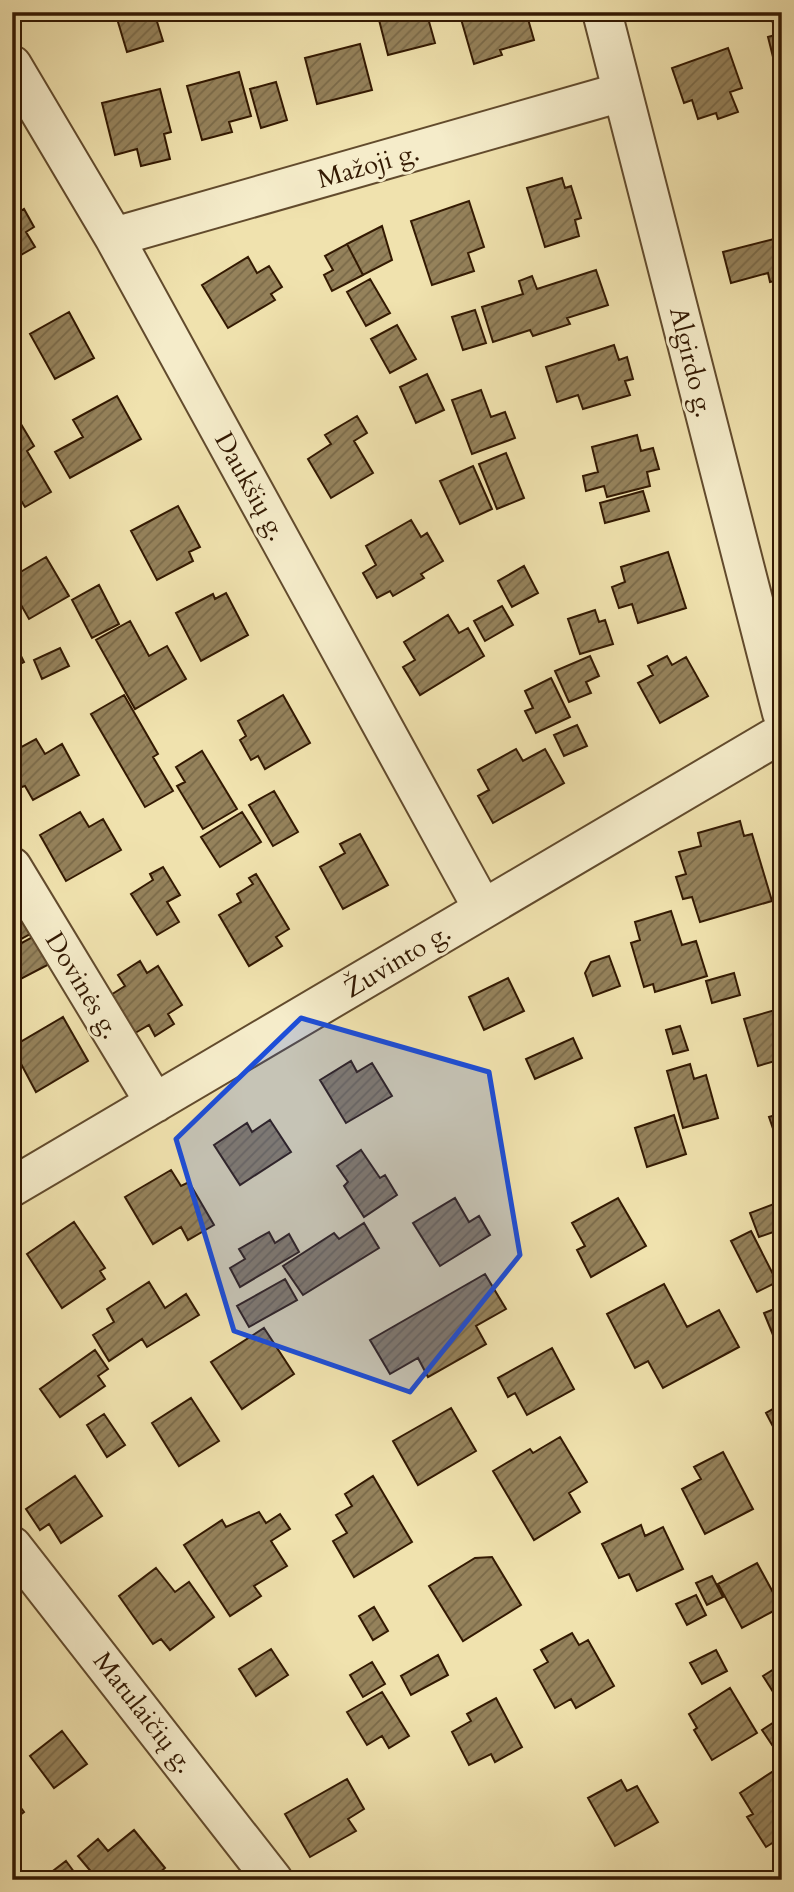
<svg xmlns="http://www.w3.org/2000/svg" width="794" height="1892" viewBox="0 0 794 1892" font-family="Cardo,serif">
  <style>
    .building { fill: url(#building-hatch); stroke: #331902; stroke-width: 2 }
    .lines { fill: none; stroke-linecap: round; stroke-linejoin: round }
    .minor-casing { stroke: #624b2d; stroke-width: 42 }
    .minor { stroke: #f5ecca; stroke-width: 38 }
    .marked { fill: #1d4ed8; fill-opacity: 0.2; stroke: #1d4ed8; stroke-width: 5; stroke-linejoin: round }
    .labels { text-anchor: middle; stroke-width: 6; stroke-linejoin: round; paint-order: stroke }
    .street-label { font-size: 26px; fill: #331902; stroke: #f5ecca }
  </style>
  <defs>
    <pattern id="building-hatch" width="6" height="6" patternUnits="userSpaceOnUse" patternTransform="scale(1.75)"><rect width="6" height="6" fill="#95825b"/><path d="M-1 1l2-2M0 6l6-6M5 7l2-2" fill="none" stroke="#7a6a49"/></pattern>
  </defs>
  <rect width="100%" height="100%" fill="#f0e2ae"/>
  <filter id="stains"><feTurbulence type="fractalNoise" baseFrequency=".00286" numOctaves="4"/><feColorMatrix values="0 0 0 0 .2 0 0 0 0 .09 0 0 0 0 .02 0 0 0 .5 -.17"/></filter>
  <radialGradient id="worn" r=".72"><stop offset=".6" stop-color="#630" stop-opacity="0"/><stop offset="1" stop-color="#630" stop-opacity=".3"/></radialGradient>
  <path class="building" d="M115,12H154L163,41L127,52Z
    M377,12H438L439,15L428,18L435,43L388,55Z
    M459,12H526L534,40L500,50L502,55L474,64Z
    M719,12H750L721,20Z
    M770,12H782V30L775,31Z
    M782,33V80L779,81L768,37Z
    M360,44L372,90L317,104L305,58Z
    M728,48L742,88L730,92L738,112L718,119L716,113L698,119L692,100L684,103L672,68Z
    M239,72L251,116L229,122L232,132L202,140L187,86Z
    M276,82L287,120L261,128L250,89Z
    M160,89L171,132L164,134L170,159L141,166L137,149L115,155L102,103Z
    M562,178L565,188L571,186L581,218L575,220L579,236L545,247L527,188Z
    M469,201L484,247L468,253L474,271L432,285L411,221Z
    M12,209L16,214L24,209L34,227L26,232L35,247L12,260Z
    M382,226L392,260L363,275L347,244Z
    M782,237V279L770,282L768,273L731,283L723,252Z
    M347,244L363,275L332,291L324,275L333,270L325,256Z
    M248,257L257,273L269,266L282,287L271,294L275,300L228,328L202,285Z
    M596,270L608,305L567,318L570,324L533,336L530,330L493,342L482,307L523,294L519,281L532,276L537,289Z
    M370,279L390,313L366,326L347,292Z
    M475,310L486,343L463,350L452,317Z
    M69,312L94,358L55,379L30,334Z
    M397,325L416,359L390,373L371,339Z
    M614,345L619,360L627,357L633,379L625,381L630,395L583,409L578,395L557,402L546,367Z
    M427,374L444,410L416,423L400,387Z
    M481,390L491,417L505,412L515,438L472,454L452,400Z
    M117,396L141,439L70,478L55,452L83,437L73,420Z
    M12,409L34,446L27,451L51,492L25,507L12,486Z
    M357,416L367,433L354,441L373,473L331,498L308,459L331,444L325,435Z
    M637,435L641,451L653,448L659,469L647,472L650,486L607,497L604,486L586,491L583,476L598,472L592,447Z
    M506,453L524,498L497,509L479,464Z
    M473,466L492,509L460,524L440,481Z
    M643,491L649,511L605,523L600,503Z
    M178,506L200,547L189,552L193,561L157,580L131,531Z
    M411,520L421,537L427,533L443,561L421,574L424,578L393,596L390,591L377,598L363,573L376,565L366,546Z
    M668,552L686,608L638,623L632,604L619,608L612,587L625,582L621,567Z
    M46,557L69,596L29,619L12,589V577Z
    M524,566L538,593L512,607L498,581Z
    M99,585L119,624L92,638L72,600Z
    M226,593L248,635L201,661L176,613L213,594L215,599Z
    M502,606L513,625L485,641L474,621Z
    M595,610L599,622L605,620L613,644L580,654L568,619Z
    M448,615L459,633L468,628L484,656L420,695L403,667L415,660L404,642Z
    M130,621L149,656L167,646L186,679L135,709L96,640Z
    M12,638L24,662L12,668Z
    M60,648L69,666L42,679L34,660Z
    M590,656L599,676L586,682L591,693L569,702L555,671Z
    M667,656L672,665L686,657L708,696L660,723L638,683L653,675L648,666Z
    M551,678L570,717L536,733L525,711L533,708L525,691Z
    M124,695L158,754L153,757L173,791L145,807L91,714Z
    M283,695L310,743L265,769L258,756L251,760L240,740L246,736L238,721Z
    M577,725L587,746L564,756L554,735Z
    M36,739L45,754L62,744L79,775L33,800L25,786L12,790V752Z
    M516,749L523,761L545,749L564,783L493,823L478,796L489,790L478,770Z
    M202,751L237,809L203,829L177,786L185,782L176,767Z
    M274,791L298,832L273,846L249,805Z
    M80,812L89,827L103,819L121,850L66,881L40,835Z
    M242,812L261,842L220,867L201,837Z
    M740,821L744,836L752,834L772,901L700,922L692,897L683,899L676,877L686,874L679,852L701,846L698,833Z
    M360,834L388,885L343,909L320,867L345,853L340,844Z
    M163,867L180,895L167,902L179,922L157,935L131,894L153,880L150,874Z
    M256,874L289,929L276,937L282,946L249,966L219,915L241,902L237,894L253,884L249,878Z
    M12,902L30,934L12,944Z
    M671,911L682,945L696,941L707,976L655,992L653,984L644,987L631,943L640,940L635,922Z
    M40,933L55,961L15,982L12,948Z
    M609,956L620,986L593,996L585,973L591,962Z
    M140,961L147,973L158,966L182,1005L168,1014L174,1024L155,1036L149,1025L130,1036L106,998L125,986L118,975Z
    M734,973L740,995L712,1003L706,981Z
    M508,978L524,1011L484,1030L469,997Z
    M782,1008V1059L758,1066L744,1019Z
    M63,1017L88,1061L36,1092L12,1047Z
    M680,1026L688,1050L673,1054L666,1030Z
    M573,1038L582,1058L535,1079L526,1059Z
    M351,1061L357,1072L372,1063L392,1096L346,1123L320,1080Z
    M690,1064L694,1079L706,1075L718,1118L683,1128L667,1071Z
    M782,1113V1155L769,1117Z
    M674,1115L686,1154L647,1167L635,1128Z
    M270,1120L291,1152L240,1185L214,1145L247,1123L252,1132Z
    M361,1150L380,1178L385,1175L397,1195L364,1217L344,1186L348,1182L337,1166Z
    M171,1170L181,1186L189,1182L214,1225L188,1240L181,1227L153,1244L125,1197Z
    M455,1198L469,1222L479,1216L490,1235L440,1266L413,1223Z
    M618,1198L646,1246L591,1277L577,1250L585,1246L572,1223Z
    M782,1201V1229L759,1237L750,1213Z
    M74,1222L105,1268L100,1271L105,1279L62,1308L27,1254Z
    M364,1223L379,1248L303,1295L283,1266L334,1233L339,1239Z
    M751,1231L777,1282L757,1292L731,1241Z
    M269,1232L275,1243L289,1234L299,1252L240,1287L230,1268L245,1259L239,1249Z
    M485,1274L506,1309L476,1326L486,1344L428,1377L418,1358L390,1374L370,1340Z
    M285,1279L297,1300L249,1327L237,1306Z
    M149,1282L165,1308L186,1294L199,1315L147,1347L142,1339L109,1361L93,1335L114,1322L107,1309Z
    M664,1284L687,1327L719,1310L739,1347L663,1388L648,1361L635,1368L607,1314Z
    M782,1306V1351L780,1352L764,1313Z
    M264,1328L294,1374L242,1409L211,1362Z
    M552,1348L574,1389L527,1415L515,1393L508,1397L498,1378Z
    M95,1350L108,1369L98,1376L105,1386L60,1417L40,1389Z
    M191,1398L219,1441L179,1466L152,1423Z
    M782,1404V1439L780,1440L766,1413Z
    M451,1408L476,1451L418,1485L393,1441Z
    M104,1414L125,1445L107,1457L87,1425Z
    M560,1437L587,1482L569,1493L580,1512L534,1540L493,1471L530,1449L533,1453Z
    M723,1452L753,1509L705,1534L682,1489L701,1479L694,1467Z
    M75,1476L102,1516L61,1543L49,1524L40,1530L26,1509Z
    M373,1476L412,1542L354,1577L333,1541L347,1533L336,1515L352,1506L345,1494Z
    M259,1512L266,1523L280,1514L290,1529L271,1541L287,1566L254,1586L261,1596L230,1616L184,1545L222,1520L226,1527Z
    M641,1525L645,1536L663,1527L683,1569L637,1591L629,1574L619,1578L602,1544Z
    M492,1557L521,1605L463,1641L429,1586L475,1558Z
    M757,1563L781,1607L742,1628L718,1584Z
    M156,1568L175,1592L189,1582L214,1617L170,1650L161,1639L153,1644L119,1596Z
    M712,1576L723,1597L707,1605L696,1583Z
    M696,1595L706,1615L687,1625L676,1604Z
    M374,1607L388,1631L373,1640L359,1616Z
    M572,1633L579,1645L588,1640L614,1686L576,1708L571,1699L555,1708L534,1670L548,1662L541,1650Z
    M271,1649L288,1675L256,1696L239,1669Z
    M716,1650L727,1671L702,1684L690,1663Z
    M438,1655L448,1675L411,1695L401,1676Z
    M372,1662L385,1684L363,1697L350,1675Z
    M782,1664V1706L763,1676Z
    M730,1688L757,1733L712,1760L694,1730L697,1728L689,1714Z
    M382,1692L409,1736L389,1748L382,1736L367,1745L347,1712Z
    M496,1698L522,1747L495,1762L491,1754L469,1765L452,1732L471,1721L467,1714Z
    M782,1717V1739L772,1745L762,1730Z
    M62,1731L87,1764L54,1788L30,1756Z
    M781,1766L782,1837L766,1847L747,1817L753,1814L740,1793Z
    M347,1779L364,1809L348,1819L356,1831L310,1857L285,1814Z
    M621,1780L627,1791L637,1786L658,1822L615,1846L588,1798Z
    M12,1796L24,1812L12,1821Z
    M134,1830L165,1868L151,1880H98L78,1856L98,1839L108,1851Z
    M66,1861L80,1880H41Z"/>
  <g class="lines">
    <defs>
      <path id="minor" d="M602,12L782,713
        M12,65L114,237L483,909
        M114,237L622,92
        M12,867L155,1103
        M12,1187L782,733
        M12,1546L273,1880"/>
    </defs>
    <use href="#minor" class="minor-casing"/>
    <use href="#minor" class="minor"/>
  </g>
  <path class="marked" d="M301,1018L489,1072L520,1255L410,1392L234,1331L176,1139Z"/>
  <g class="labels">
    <g class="street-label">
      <text transform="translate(368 165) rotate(-16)" y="9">Mažoji g.</text>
      <text transform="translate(692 362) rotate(76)" y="9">Algirdo g.</text>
      <text transform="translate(251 486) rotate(61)" y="9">Daukšių g.</text>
      <text transform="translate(397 960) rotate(-31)" y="9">Žuvinto g.</text>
      <text transform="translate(83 985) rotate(59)" y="9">Dovinės g.</text>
      <text transform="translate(144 1712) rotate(52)" y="9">Matulaičių g.</text>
    </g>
  </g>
  <rect width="794" height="1892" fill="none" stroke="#f0e2ae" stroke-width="42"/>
  <rect x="14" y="14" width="766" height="1864" fill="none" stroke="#331902" stroke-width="3.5"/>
  <rect x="21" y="21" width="752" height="1850" fill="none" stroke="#331902" stroke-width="2"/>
  <rect width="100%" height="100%" filter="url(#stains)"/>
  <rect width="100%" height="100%" fill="url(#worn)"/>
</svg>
